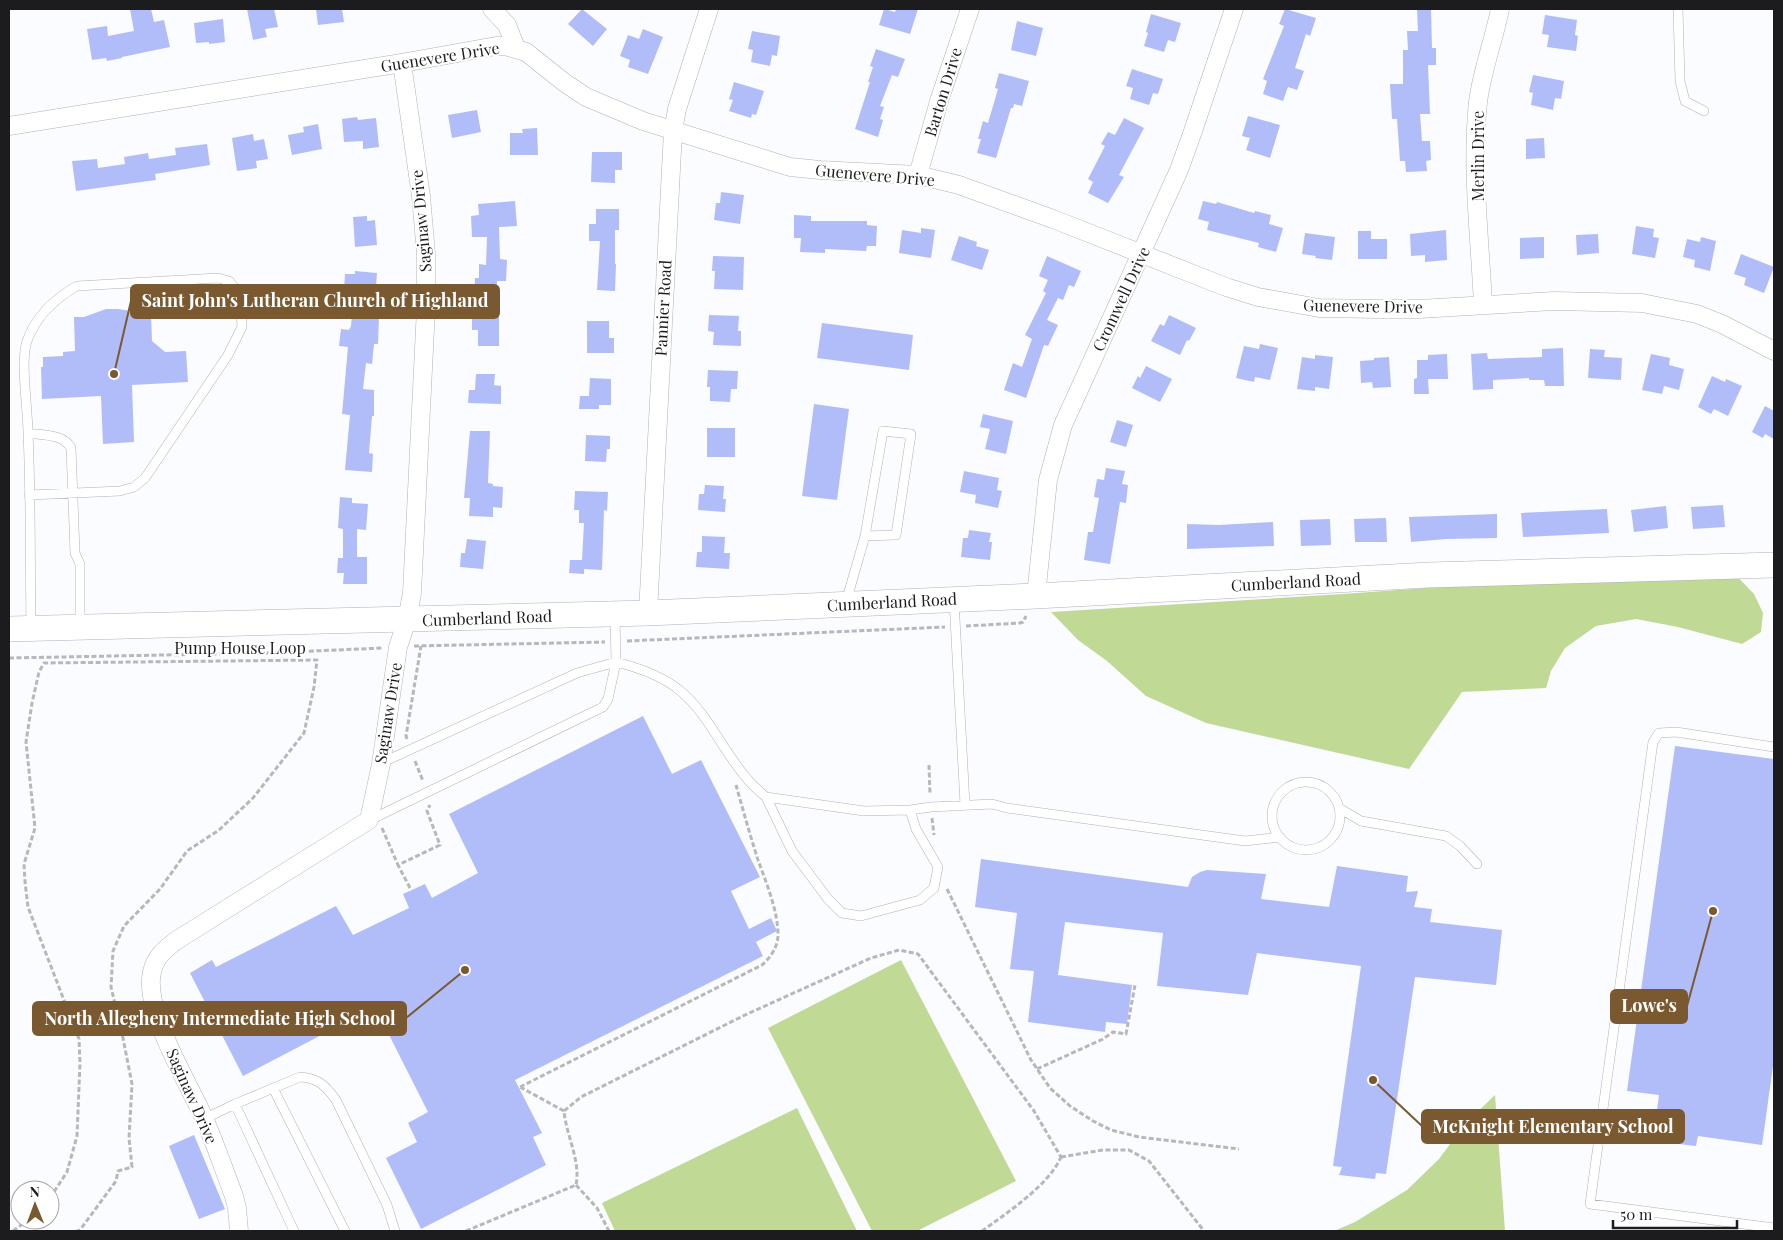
<svg xmlns="http://www.w3.org/2000/svg" width="1783" height="1240" viewBox="0 0 1783 1240" font-family="'Playfair Display',serif">
  <style>
    .green { fill: #c0d995 }
    .building { fill: #b1bdf8 }
    .lines { fill: none; stroke-linecap: round; stroke-linejoin: round }
    .lane-casing { stroke: #b1b2b7; stroke-width: 10 }
    .street-casing { stroke: #b1b2b7; stroke-width: 19 }
    .secondary-casing { stroke: #b1b2b7; stroke-width: 26 }
    .path { stroke: #b8b8bb; stroke-width: 3; stroke-dasharray: 5 2.5; stroke-linecap: butt }
    .lane { stroke: #fff; stroke-width: 9 }
    .street { stroke: #fff; stroke-width: 18 }
    .secondary { stroke: #fff; stroke-width: 25 }
    .labels { text-anchor: middle; stroke-width: 4; stroke-linejoin: round; paint-order: stroke }
    .street-label { font-size: 16px; fill: #1c1c1e; stroke: #fff }
    .leader { fill: none; stroke: #7a5830; stroke-width: 2 }
    .callout-dot { fill: #7a5830; stroke: #fff; stroke-width: 2 }
    .callout { fill: #7a5830; stroke: #7a5830; stroke-width: 2 }
    .callout-label { font-size: 18px; text-anchor: middle; font-weight: bold; fill: #fff }
  </style>
  <rect width="100%" height="100%" fill="#fbfcff"/>
  <path class="green" d="M1727,566L1754,594L1763,613L1761,632L1742,644L1678,627L1636,619L1596,626L1565,648L1551,671L1546,688L1462,692L1409,769L1206,723L1146,696L1107,661L1078,640L1051,612L1343,594Z
    M901,960L1016,1181L917,1231H872L768,1028Z
    M1495,1095L1505,1231H1334L1355,1222L1407,1190L1439,1159L1465,1124Z
    M797,1108L857,1231H615L602,1203Z"/>
  <path class="building" d="M130,9H151L154,22L164,20L170,47L122,57V58L107,61L106,58L92,60L87,29L107,26L108,36L134,31Z
    M247,9H274L278,27L265,29L267,37L253,40Z
    M316,9H342L344,22L318,25Z
    M582,9L607,29L593,46L568,24Z
    M884,9L895,12L896,9H918L910,34L879,25Z
    M1285,9L1316,18L1310,36L1306,34L1295,68L1304,71L1297,90L1288,87L1283,101L1263,94L1267,81L1263,79L1284,26L1279,24Z
    M1417,9H1431L1432,48H1436V65H1428L1430,114H1420L1422,141H1430L1431,160L1426,161L1427,171L1406,172L1405,161H1400L1397,119H1392L1390,84H1403V50H1408L1407,31H1418Z
    M1151,14L1181,23L1175,42L1168,40L1164,52L1144,46L1148,33L1146,32Z
    M1545,15L1577,20L1575,35L1578,36L1576,51L1547,47L1549,35L1542,34Z
    M223,19L225,42L209,44V42L196,43L194,23Z
    M1017,21L1043,28L1036,56L1011,50Z
    M643,29L663,37L648,74L628,67L630,60L620,56L628,35L639,39Z
    M752,31L780,36L777,56L772,55L770,66L751,62L753,50L748,49Z
    M876,49L905,59L898,77L892,75L880,106L884,107L880,119L883,120L878,137L855,129L870,82H868L873,67L870,66Z
    M1132,69L1163,79L1158,94L1153,93L1149,105L1130,99L1133,88L1126,86Z
    M999,73L1029,81L1022,106L1014,104L1013,108H1011L996,158L977,153L981,139H978L983,121L988,123L998,89L995,88Z
    M1533,75L1564,81L1561,99L1555,98L1553,110L1531,105L1533,93L1529,92Z
    M734,82L764,91L756,115L752,114L751,118L729,111L733,100L729,99Z
    M477,110L481,132L452,138L448,115Z
    M1248,116L1280,125L1270,158L1246,150L1250,138L1242,136Z
    M357,117L358,120L376,118L379,147L363,149V141L344,142L342,119Z
    M1124,118L1144,128L1119,175L1124,177L1108,203L1088,193L1093,182L1088,179L1105,146L1101,144L1108,132L1115,135Z
    M318,124L322,149L292,155L288,135L304,132L303,127Z
    M537,128L538,155H510V133H523L522,129Z
    M253,134L254,141L264,139L268,159L256,161L257,168L237,171L232,138Z
    M1544,138L1545,158L1526,159V139Z
    M207,144L210,165L155,174L156,180L76,191L72,161L97,159L98,168L125,164L124,157L148,153L149,159L176,155L175,148Z
    M592,152H622V170H615V183L591,182Z
    M721,192L744,195L740,224L714,220L716,203H720Z
    M515,201L517,226L499,227L500,259L507,260L506,281H497L496,314H499V346H478V330H472V314H474L475,278H479V264L486,265L487,237H472L471,216L479,215L478,204Z
    M1203,201L1216,204L1217,202L1254,213L1255,211L1271,215L1269,224L1283,228L1276,252L1258,247L1259,243L1207,230L1209,222L1198,219Z
    M596,209H619V230H615V264H616L615,291L597,290L600,241H589V224H596Z
    M794,215L811,216V221H867V225L877,226L876,246H867L866,251L825,249V253L800,252L801,238H794Z
    M367,216V221L375,220L377,245L355,247L353,217Z
    M1636,226L1654,229L1653,237L1659,238L1655,258L1632,254Z
    M921,228L935,230L931,258L899,253L902,230L921,233Z
    M1446,230L1447,260L1425,262V255L1411,256L1410,234Z
    M1358,231H1371V239H1387V259H1358Z
    M1305,233L1335,237L1332,260L1315,258L1316,256L1302,254Z
    M1598,234L1599,253L1577,255L1576,235Z
    M959,236L977,242L976,246L989,250L982,270L951,260Z
    M1544,237V258L1520,259V238Z
    M1701,237L1716,241L1710,271L1694,267L1695,260L1683,257L1687,239L1700,242Z
    M1741,254L1774,267L1764,293L1744,285L1746,278L1734,274Z
    M713,256L744,257L743,290L714,289L715,271H712Z
    M1047,256L1081,271L1074,287L1069,285L1063,300L1058,298L1047,320L1058,325L1048,346L1044,345L1026,398L1004,390L1013,363L1022,367L1032,339L1025,335L1046,293L1043,291L1048,280L1039,276Z
    M355,271L377,273L376,287L380,288L378,344H374L372,364L366,363L363,389L374,390V416H372L369,453L373,454L372,472L345,470L350,415L342,414L348,347L339,346L341,329L349,330L351,326L354,290H344L345,274H355Z
    M106,309H118L151,314L152,341L165,352L186,351L188,382L132,385L134,442L103,444L101,396L42,399L41,367H43V357L63,356V352L75,351L74,317H84Z
    M709,315L739,316L738,331H741V346L713,345L714,332L708,331Z
    M1169,315L1196,328L1189,341L1187,340L1180,355L1151,341L1160,324L1164,326Z
    M587,321H609V338H614V353H587Z
    M822,323L913,335L909,370L817,358Z
    M1260,344L1278,348L1270,380L1255,377L1254,382L1236,378L1244,346L1259,349Z
    M1563,348L1564,386H1545L1544,380H1529V378L1493,380V389L1473,390L1471,354L1487,353L1488,359L1542,357V349Z
    M1590,349L1605,350L1604,357L1622,358L1621,380L1588,378Z
    M1447,354L1448,379H1428L1429,394H1414V379L1417,378V360H1428V355Z
    M1651,354L1670,358L1669,365L1684,369L1679,390L1664,386L1662,394L1642,390Z
    M1315,355L1333,357L1329,389L1315,387V391L1297,389L1302,357L1315,359Z
    M1389,357L1391,387L1373,388L1372,382L1361,383L1360,361L1374,360V358Z
    M1146,366L1172,379L1160,402L1132,388L1138,376L1140,378Z
    M708,370L738,371L737,389H731L730,402L710,401V387H707Z
    M476,374H495L494,385L501,386V404L468,403L469,390H475Z
    M1712,376L1725,382L1726,379L1742,386L1728,416L1714,409L1711,414L1698,407Z
    M590,378L611,379V405H599V409H579L580,396H589Z
    M814,404L849,409L837,500L802,496Z
    M1765,406L1774,411V439L1765,434L1763,438L1752,432Z
    M983,414L1013,421L1006,454L985,449L990,429L980,427Z
    M1117,420L1133,425L1126,447L1110,442Z
    M707,428H735V457H707Z
    M470,431H490L488,483L493,484V486L503,487L502,508L493,507V517L469,516L470,498H464Z
    M586,435L610,436V449H607L606,462L585,461Z
    M1106,468L1125,471L1122,484L1128,485L1126,503L1120,502L1110,564L1084,560L1088,532H1093L1099,498L1094,497L1097,479L1104,480Z
    M964,471L999,478L997,490L1002,491L998,508L975,503L976,495L960,492Z
    M705,485L724,486L723,499H726L725,512L698,510L699,494H704Z
    M575,491L608,492L607,511L604,510L602,570L584,569V574L569,573L570,560H582L584,523H579V510H574Z
    M340,497L352,498V503L368,504L366,530L357,529V557H367V584H343L344,573H337L338,558H343V529L338,528Z
    M1723,505L1725,527L1693,529L1691,507Z
    M1666,506L1668,528L1634,532L1631,510Z
    M1607,509L1609,533L1523,537L1521,513Z
    M1497,514V538L1446,539L1411,542L1409,517Z
    M1386,518L1387,542H1355L1354,519Z
    M1330,519L1331,545L1301,546L1300,520Z
    M1273,522L1274,546L1187,549V524L1219,525Z
    M969,530L991,533L989,542H992L990,560L961,557L963,538H968Z
    M702,536L725,537L724,553H730L729,569L696,567L697,552H702Z
    M467,539L486,541L483,569L460,567L461,553H465Z
    M643,716L672,774L701,760L760,877L731,891L749,929L771,918L777,931L756,942L763,956L515,1080L542,1133L533,1137L546,1165L421,1229L386,1158L417,1142L408,1123L428,1112L375,1007L243,1076L190,973L212,960L216,967L336,906L353,935L409,908L403,894L425,884L432,898L478,873L449,814Z
    M1675,746L1774,759V1059L1762,1145L1698,1136L1696,1146L1653,1141L1659,1095L1627,1091Z
    M981,859L1188,887L1192,877L1200,872L1207,870L1266,874L1261,899L1329,907L1337,866L1408,876L1406,892L1418,891L1414,907L1432,909L1430,922L1502,930L1496,985L1415,977L1386,1174L1376,1173L1375,1179L1339,1175L1342,1167L1333,1166L1361,966L1257,953L1248,995L1157,986L1163,933L1065,922L1058,975L1132,985L1127,1024L1106,1022L1105,1032L1028,1022L1034,971L1010,969L1017,913L975,907Z
    M194,1135L225,1209L199,1219L169,1146Z"/>
  <g class="lines">
    <defs>
      <path id="lane" d="M1678,9L1680,81L1685,101L1704,111
        M28,433C42,435 64,434 71,448L75,553L80,564V627
        M29,495L120,491L134,487L145,478L228,355L242,327L240,294L229,281L218,278L77,286C54,299 36,316 27,341C20,362 28,409 28,433C31,497 30,562 31,627
        M954,600L965,805
        M846,602L865,536L883,431L911,434L896,535L865,536
        M615,615L616,662C676,677 692,696 724,747C736,765 748,783 766,797L864,811L910,810L931,807L992,804L1007,808L1245,841L1280,837
        M1774,747L1676,732L1659,733L1653,742L1590,1204L1774,1228
        M1272 816a34 34 0 1 1 68 0a34 34 0 1 1-68 0Z
        M766,797L792,851L828,899L842,913L861,916L920,900L934,888L938,867L916,829L910,810
        M1339,808L1361,821L1446,836L1460,846L1477,864
        M370,820L603,707L608,699L616,662L577,673L381,763
        M273,1088L345,1231
        M235,1104L294,1231
        M204,1119L235,1104L300,1077C318,1078 326,1086 336,1100L387,1205L395,1231"/>
      <path id="street" d="M492,9L507,25L516,48
        M9,126L402,63L496,46H505L526,52L565,83L586,97L643,121L790,167L820,170L918,175L959,185L1053,219L1226,287L1258,297L1319,308L1379,309H1419L1554,301L1642,303L1697,314L1722,324L1774,351
        M918,175L940,98L970,9
        M1483,305C1480,238 1471,169 1478,102C1482,70 1494,40 1500,9
        M1036,596L1048,480L1063,425L1179,170L1192,134L1234,9
        M648,613L673,131L677,109L709,9
        M239,1231L237,1208L234,1196C224,1170 215,1143 204,1118C188,1082 143,1010 152,972C155,957 165,949 177,940L369,820L381,764L398,647L407,620L412,593L426,308V254L421,196L402,63"/>
      <path id="secondary" d="M9,629L648,613L1036,596L1429,575L1774,565"/>
    </defs>
    <use href="#lane" class="lane-casing"/>
    <use href="#street" class="street-casing"/>
    <use href="#secondary" class="secondary-casing"/>
    <path class="path" d="M966,626L1020,623L1023,622L1026,616
      M627,641L945,627
      M414,646L605,642
      M9,658L267,653L383,648
      M407,739L406,736L421,646
      M415,761L423,781
      M929,765L930,795
      M932,818L934,835
      M382,828L398,865
      M410,888L398,865L440,845L427,811L430,805
      M947,889L1031,1060L1050,1088L1070,1106L1093,1121L1111,1130L1139,1137L1239,1149
      M1037,1069L1103,1039L1113,1032L1126,1034L1135,985
      M520,1087L762,965C770,958 778,947 778,935C778,911 766,882 758,860C750,835 743,810 736,785
      M520,1087L564,1111
      M1061,1157L1103,1150H1129L1149,1161L1204,1231
      M576,1185L597,1208L609,1231
      M50,1198L67,1172L77,1136L80,1063L79,1039L28,907L25,882L24,864L35,828L26,742L32,703L39,672L44,663L317,660L314,687L304,733L253,798L219,830L187,851L160,889L124,926L113,951L111,987L122,1033L132,1084L129,1138L132,1167L118,1171L116,1181L80,1230L77,1231
      M13,1231L28,1220
      M466,1231L576,1185C581,1161 566,1135 564,1111L581,1097L745,1015L871,958L899,950L918,954L1034,1111L1061,1157
      M982,1231C1007,1213 1049,1185 1061,1157"/>
    <use href="#lane" class="lane"/>
    <use href="#street" class="street"/>
    <use href="#secondary" class="secondary"/>
  </g>
  <g class="labels">
    <g class="street-label">
      <text transform="translate(440 57) rotate(-9)" y="6">Guenevere Drive</text>
      <text transform="translate(943 92) rotate(-73)" y="6">Barton Drive</text>
      <text transform="translate(1478 156) rotate(-90)" y="6">Merlin Drive</text>
      <text transform="translate(875 175) rotate(5)" y="6">Guenevere Drive</text>
      <text transform="translate(421 221) rotate(-95)" y="6">Saginaw Drive</text>
      <text transform="translate(1121 299) rotate(-65)" y="6">Cromwell Drive</text>
      <text transform="translate(1363 306) rotate(1)" y="6">Guenevere Drive</text>
      <text transform="translate(663 308) rotate(-87)" y="6">Pannier Road</text>
      <text transform="translate(1296 582) rotate(-3)" y="6">Cumberland Road</text>
      <text transform="translate(892 602) rotate(-3)" y="6">Cumberland Road</text>
      <text transform="translate(487 618) rotate(-2)" y="6">Cumberland Road</text>
      <text x="240" y="654">Pump House Loop</text>
      <text transform="translate(388 713) rotate(-81)" y="6">Saginaw Drive</text>
      <text transform="translate(192 1096) rotate(66)" y="6">Saginaw Drive</text>
    </g>
  </g>
  <path class="leader" d="M114 374L131 301M1713 911L1687 1006M465 970L406 1018M1373 1080L1422 1126"/>
  <g class="callout-dot">
    <circle cx="114" cy="374" r="5"/>
    <circle cx="1713" cy="911" r="5"/>
    <circle cx="465" cy="970" r="5"/>
    <circle cx="1373" cy="1080" r="5"/>
  </g>
  <g class="callout">
    <rect x="131" y="285" width="368" height="33" rx="5"/>
    <rect x="1611" y="990" width="76" height="33" rx="5"/>
    <rect x="33" y="1002" width="373" height="33" rx="5"/>
    <rect x="1422" y="1110" width="262" height="33" rx="5"/>
  </g>
  <g class="callout-label">
    <text x="315" y="307">Saint John's Lutheran Church of Highland</text>
    <text x="1649" y="1012">Lowe's</text>
    <text x="220" y="1025">North Allegheny Intermediate High School</text>
    <text x="1553" y="1133">McKnight Elementary School</text>
  </g>
  <rect width="1783" height="1240" fill="none" stroke="#1c1c1e" stroke-width="20"/>
  <g transform="translate(35 1205) rotate(359)"><circle r="24" fill="#ffffff" stroke="#a4a4a5"/>
  <path d="M0-4L9 19L0 12L-9 19Z" fill="#7a5830"/>
  <text y="-8" font-size="14" font-weight="bold" text-anchor="middle" fill="#1c1c1e">N</text>
  </g>
  <path d="M1613 1220v8h124v-8" fill="none" stroke="#1c1c1e" stroke-width="2.5"/>
  <text x="1620" y="1220" font-size="15" fill="#1c1c1e" stroke="#ffffff" stroke-width="4" paint-order="stroke">50 m</text>
</svg>
